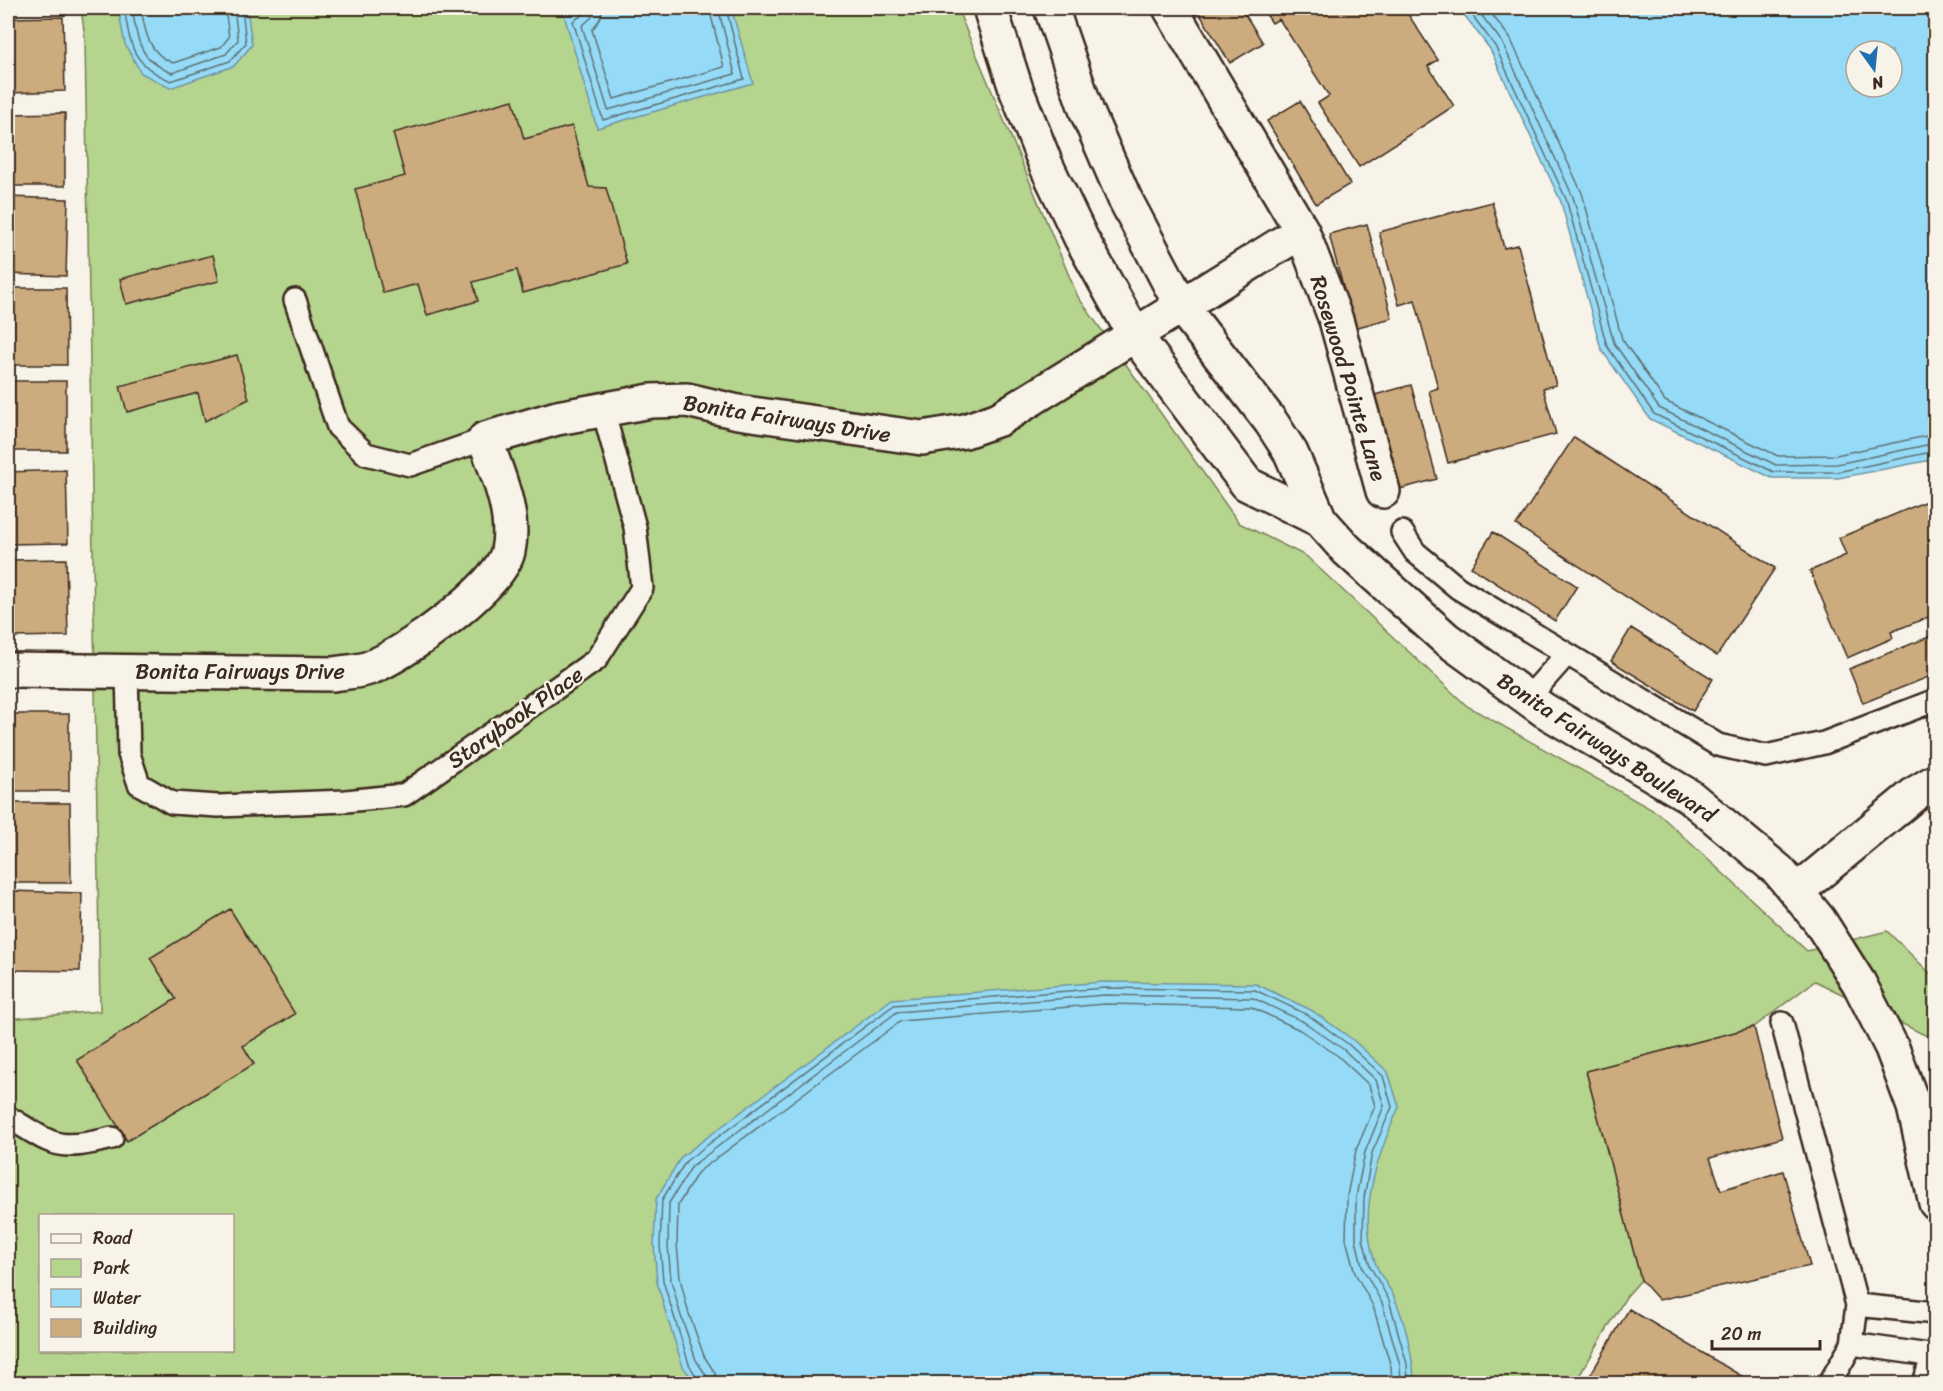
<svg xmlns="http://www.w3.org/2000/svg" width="1943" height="1391" viewBox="0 0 1943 1391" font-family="Sriracha,sans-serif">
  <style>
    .green { fill: #b5d48d; stroke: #787f56; stroke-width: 1.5; fill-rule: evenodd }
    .water { fill: #95dbf7; stroke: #7194a0; stroke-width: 1.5; fill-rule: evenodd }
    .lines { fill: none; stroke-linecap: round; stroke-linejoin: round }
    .shore { stroke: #5f7175; stroke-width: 1.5 }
    .building { fill: #ccab7f; stroke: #3b2a1e; stroke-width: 1.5 }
    .service-casing { stroke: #3b2a1e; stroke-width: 26 }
    .minor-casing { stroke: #3b2a1e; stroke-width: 38 }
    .service { stroke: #f7f3e8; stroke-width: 21 }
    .minor { stroke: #f7f3e8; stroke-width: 33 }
    .labels { text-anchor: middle; stroke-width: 4.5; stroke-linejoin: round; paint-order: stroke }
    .street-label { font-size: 22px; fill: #3b2a1e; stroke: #f7f3e8 }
  </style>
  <rect width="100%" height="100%" fill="#f7f3e8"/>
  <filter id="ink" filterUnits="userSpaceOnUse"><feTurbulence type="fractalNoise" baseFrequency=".0167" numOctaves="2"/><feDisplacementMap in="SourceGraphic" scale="12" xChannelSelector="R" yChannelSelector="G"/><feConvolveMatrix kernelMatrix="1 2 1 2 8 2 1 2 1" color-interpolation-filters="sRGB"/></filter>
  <g filter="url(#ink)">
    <path class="green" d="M81,8H957L1078,297L1239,523L1306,556L1467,706L1658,813L1807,951L1887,931L1935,978V1040L1815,981L1754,1027L1586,1071L1641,1280L1626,1297L1575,1383L8,1384V1019L100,1011L85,39ZM40,1216H232V1350H40Z"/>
    <path class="water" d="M118,8H247L252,45L234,66L170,88L141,73L125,44Z
      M589,8H731L753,83L597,128L564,15Z
      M1459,8H1935V456L1926,461L1838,478H1772L1650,419L1601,349L1561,202L1490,49ZM1856,51H1892V87H1856Z
      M1104,982L1256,984L1311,1010L1352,1039L1388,1072L1399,1107C1378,1155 1357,1210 1375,1262C1379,1274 1387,1284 1393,1295C1405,1320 1413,1355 1414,1383H696L683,1367L667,1317L657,1282L654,1245L656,1199L681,1157L892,999Z"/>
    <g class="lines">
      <path class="shore" d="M124,8C131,47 131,64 171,81L230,61L246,43L242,8
        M132,8C138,41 138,59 172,73L226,54L238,40L234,8
        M141,8C145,32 148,53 173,63L221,47L229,37L225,8
        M586,8L584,14L573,21L603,120L744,79L726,8
        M594,8L592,17L582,26L608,110L735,74L718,8
        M603,8L600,19L592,30L614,99L724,67L709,8
        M1467,8L1495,46L1566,199L1607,346L1654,414L1774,472H1837L1936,451
        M1476,8L1502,42L1573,197L1614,343L1659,408L1776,465L1837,464L1936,443
        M1487,8L1510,38L1582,193L1622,339L1665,401L1778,456L1836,455L1936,434
        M700,1384L689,1364L663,1281L660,1245L662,1200L686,1161L894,1005L1105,988L1255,990L1308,1015L1348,1044L1383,1076L1392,1107L1372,1153L1364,1198L1363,1239L1370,1266L1389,1300L1407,1364L1408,1384
        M708,1384L706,1375L696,1360L680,1313L671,1280L668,1245L669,1203L692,1166L897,1012L1105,995L1253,998L1304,1022L1343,1049L1376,1080L1384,1106L1365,1152L1356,1197V1240L1363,1269L1382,1303L1400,1365L1401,1384
        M717,1384L715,1373L704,1356L688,1311L680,1278L677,1244L678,1205L698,1172L901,1021L1105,1004L1251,1007L1300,1030L1338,1056L1369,1085L1375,1106L1356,1150L1347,1196L1346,1239L1355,1273L1373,1306L1391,1367L1392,1384"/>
    </g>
    <path class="building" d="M1196,8H1241L1263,43L1230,63Z
      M1262,8H1404L1438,60L1428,66L1454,106L1359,167L1318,103L1329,96L1279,19L1272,23Z
      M63,17L65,91L8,93V18Z
      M513,100L524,139L572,126L589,187L606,188L627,264L523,293L517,270L473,282L478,301L427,315L418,284L383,293L355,189L405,176L393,133Z
      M1300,101L1350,184L1316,204L1267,121Z
      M65,113V186H8V114Z
      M8,197L68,199L66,276L8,274Z
      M1492,202L1504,248L1518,245L1556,385L1543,388L1556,434L1448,463L1429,391L1438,388L1415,300L1399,305L1379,232Z
      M1367,224L1392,318L1354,328L1329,234Z
      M213,255L219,281L126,304L120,279Z
      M8,288H66L67,365H8Z
      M237,355L249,399L205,421L198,393L127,412L120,386Z
      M8,381H66V451H8Z
      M1411,385L1437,479L1396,490L1371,396Z
      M1574,437L1775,568L1717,656L1516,525Z
      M66,470L68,543L8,544V472Z
      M1936,497V614L1891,632L1893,638L1847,658L1810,571L1846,555L1839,538Z
      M1493,532L1577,586L1555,621L1471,567Z
      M66,559L68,636L8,637V560Z
      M1631,628L1713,679L1693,711L1611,661Z
      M1936,634V674L1863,703L1849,669Z
      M8,714H69V791H8Z
      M8,803H70L71,883H8Z
      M8,891L82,893L80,971L8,970Z
      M230,909L295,1014L243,1046L254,1064L127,1141L77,1060L176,999L150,958Z
      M1754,1027L1782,1138L1710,1158L1721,1190L1783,1171L1810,1266L1659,1300L1641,1280L1586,1071Z
      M1629,1309L1755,1384H1585Z"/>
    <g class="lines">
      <defs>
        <path id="service" d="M295,300L338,427L366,454L410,465L485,439
          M1402,532L1415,552L1458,588L1718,745L1766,756L1824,743L1936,700
          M127,671L129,754L139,784L172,803L218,806L346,801L404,795L596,660L642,588L635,527L603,410
          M1528,698L1567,654
          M1782,1023L1857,1305L1852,1344L1829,1384
          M8,1117C54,1145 56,1152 112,1138
          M1857,1305L1936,1313
          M1852,1344L1936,1356"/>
        <path id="minor" d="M990,8L1016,89L1046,165L1081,238L1134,334L1247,484L1320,520
          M1051,8L1087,112L1124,197L1182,307L1271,422L1291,453L1320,520L1347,550L1445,638L1544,710L1689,796L1779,871L1819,920L1859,983L1892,1048L1914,1107L1936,1203
          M1170,8L1302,231
          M8,670L333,674C344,672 358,672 369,668C403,656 501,586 508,551C516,514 497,473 485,439L557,418L651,401L687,400L738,412L922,438L965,431L999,419L1302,231L1336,320L1383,491
          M1796,892L1916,793L1936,781
          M1930,1384L1936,1364"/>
      </defs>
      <use href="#service" class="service-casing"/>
      <use href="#minor" class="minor-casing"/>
      <use href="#service" class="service"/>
      <use href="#minor" class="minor"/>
    </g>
  </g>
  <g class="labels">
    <g class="street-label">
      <text transform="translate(1349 378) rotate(73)" y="8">Rosewood Pointe Lane</text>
      <text transform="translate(787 418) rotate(9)" y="8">Bonita Fairways Drive</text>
      <text x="240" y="679">Bonita Fairways Drive</text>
      <text transform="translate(515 717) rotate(-35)" y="8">Storybook Place</text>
      <text transform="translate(1607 747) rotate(33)" y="8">Bonita Fairways Boulevard</text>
    </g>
  </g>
  <rect width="1943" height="1391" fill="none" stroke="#f7f3e8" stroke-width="30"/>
  <rect x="15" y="15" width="1913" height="1361" fill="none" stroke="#3b2a1e" stroke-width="2" filter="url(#ink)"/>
  <rect x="39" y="1214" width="195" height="138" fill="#f7f3e8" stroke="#aca397" stroke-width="1.5"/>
  <rect x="51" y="1234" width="30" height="9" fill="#f7f3e8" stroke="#aca397" stroke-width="1.5"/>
  <text x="93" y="1244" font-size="18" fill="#3b2a1e">Road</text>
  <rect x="51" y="1259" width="30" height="18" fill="#b5d48d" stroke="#aca397" stroke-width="1.5"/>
  <text x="93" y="1274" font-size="18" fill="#3b2a1e">Park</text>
  <rect x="51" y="1289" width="30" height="18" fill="#95dbf7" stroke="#aca397" stroke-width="1.5"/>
  <text x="93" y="1304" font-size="18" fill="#3b2a1e">Water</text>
  <rect x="51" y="1319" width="30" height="18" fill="#ccab7f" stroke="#aca397" stroke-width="1.5"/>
  <text x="93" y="1334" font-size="18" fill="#3b2a1e">Building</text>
  <g transform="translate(1874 69) rotate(165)"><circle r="28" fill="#f7f3e8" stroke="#aca397" stroke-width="1.5"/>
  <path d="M0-4.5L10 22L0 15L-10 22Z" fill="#1f6fb2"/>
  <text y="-9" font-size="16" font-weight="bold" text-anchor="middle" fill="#3b2a1e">N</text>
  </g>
  <path d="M1712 1340v9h108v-9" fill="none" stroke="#3b2a1e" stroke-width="3"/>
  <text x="1721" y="1340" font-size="18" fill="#3b2a1e" stroke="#f7f3e8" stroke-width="4.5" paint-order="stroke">20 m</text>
</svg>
